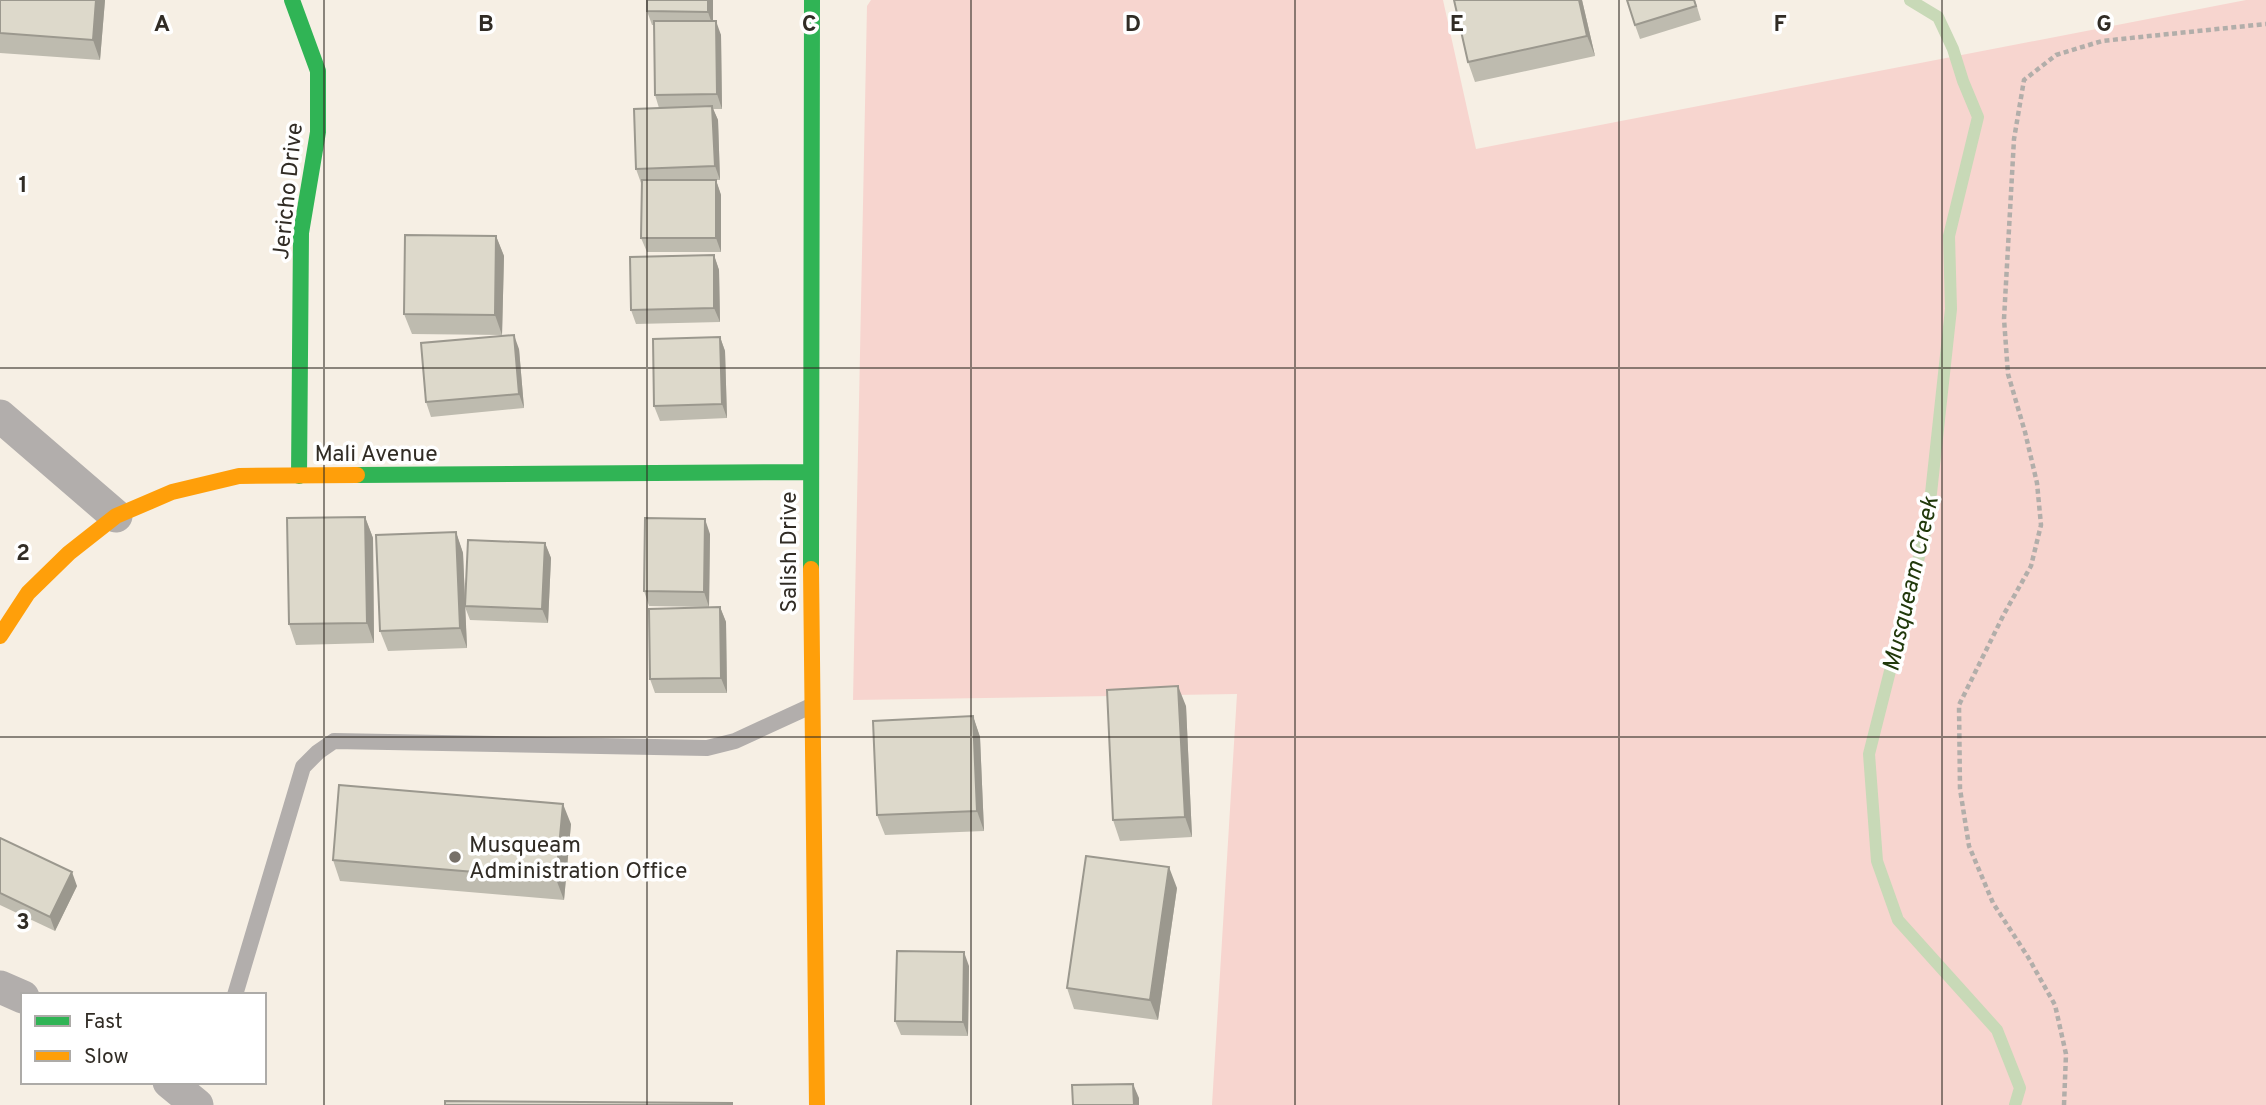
<svg xmlns="http://www.w3.org/2000/svg" width="2266" height="1105" viewBox="0 0 2266 1105" font-family="Overpass,sans-serif">
  <style>
    .green { fill: #f7d5cf }
    .lines { fill: none; stroke-linecap: round; stroke-linejoin: round }
    .stream { stroke: #c8d9b7; stroke-width: 12 }
    .path { stroke: #b2aeaa; stroke-width: 4.5; stroke-dasharray: 5 3.5; stroke-linecap: butt }
    .lane { stroke: #b2aeac; stroke-width: 16 }
    .street { stroke: #b2aeac; stroke-width: 33 }
    .fast { stroke: #30b455; stroke-width: 16 }
    .slow { stroke: #ff9f0a; stroke-width: 16 }
    .wall { fill: #bebbaf }
    .shaded-wall { fill: #9b988e }
    .building { fill: #ddd9cb; stroke: #9b988e; stroke-width: 2 }
    .grid { fill: none; stroke: #312c25; stroke-width: 2; stroke-opacity: 0.55 }
    .poi-dot { fill: #767068; stroke: #fff; stroke-width: 2.5 }
    .labels { text-anchor: middle; stroke-width: 7; stroke-linejoin: round; paint-order: stroke }
    .street-label { font-size: 23px; fill: #312c25; stroke: #fff }
    .poi-label { font-size: 23px; fill: #312c25; stroke: #fff; text-anchor: start }
    .water-label { font-size: 24px; font-style: italic; fill: #21390b; stroke: #fff }
    .grid-label { font-size: 23px; text-anchor: middle; font-weight: bold; fill: #312c25; stroke: #fff; stroke-width: 7; stroke-linejoin: round; paint-order: stroke }
  </style>
  <rect width="100%" height="100%" fill="#f6efe4"/>
  <path class="green" d="M871,0H1443L1476,149L2246,0H2266V1105H1212L1237,694L853,700L867,6Z"/>
  <g class="lines">
    <path class="stream" d="M1910,0L1938,17L1953,49L1963,81L1978,117L1949,236L1951,309L1928,521L1869,754L1877,861L1898,920L1997,1030L2020,1088L2015,1105"/>
    <path class="path" d="M2064,1105L2066,1054L2055,1005L2028,957L1993,903L1969,846L1960,789L1959,705L2004,614L2031,566L2041,525L2037,483L2025,432L2008,374L2004,319L2014,139L2024,80L2056,55L2102,41L2266,24"/>
    <path class="lane" d="M235,995L303,767L318,752L334,741L707,748L735,741L811,706"/>
    <path class="street" d="M0,416L116,516
      M0,987L23,997
      M169,1082L197,1105"/>
    <path class="fast" d="M292,0L318,71V132L301,233L299,476
      M357,475L811,472
      M811,569L812,0"/>
    <path class="slow" d="M811,569L817,1105
      M0,636L28,593L69,553L116,516L172,492L239,476L357,475"/>
  </g>
  <path class="wall" d="M0,0H105L100,60L0,53Z
    M713,0V21L721,35L722,109H713L718,120L720,180H710H716L721,195V252H647L641,238L642,183H641L636,169L659,108L655,95L654,25H652L647,11Z
    M1582,0L1595,56L1475,82L1468,62Z
    M1695,0L1701,20L1640,39L1635,25Z
    M496,236L504,256L502,335L412,334L404,314Z
    M714,255L719,270L720,322L636,324L631,310Z
    M720,337L725,351L727,418L660,421L654,406Z
    M519,349L524,408L431,417L426,402Z
    M365,517L373,538L374,643L296,645L289,624Z
    M456,532L463,553L465,601L545,543L551,558L548,623L470,620L465,607L467,648L388,651L380,631Z
    M710,534L709,607L649,606L644,591Z
    M720,607L726,622L727,693H655L650,679Z
    M1186,706L1192,837L1120,841L1113,820Z
    M973,716L980,737L984,831L885,835L877,815Z
    M571,824L564,900L340,881L333,860Z
    M0,838L77,886L55,931L0,905Z
    M1177,888L1158,1020L1074,1009L1067,988Z
    M969,966L968,1036L901,1035L895,1021Z"/>
  <path class="shaded-wall" d="M96,0H105L100,60L93,40Z
    M708,0H713V27L708,12Z
    M1579,0H1582L1595,56L1587,36Z
    M716,21L721,35L722,109L717,94Z
    M712,106L718,120L720,180L715,166Z
    M716,180L721,195V252L716,238Z
    M496,236L504,256L502,335L495,315Z
    M714,255L719,270L720,322L714,308Z
    M514,335L519,349L524,408L519,394Z
    M720,337L725,351L727,418L722,404Z
    M365,517L373,538L374,643L367,623Z
    M705,519L710,534L709,607L704,592Z
    M456,532L463,553L467,648L460,628Z
    M545,543L551,558L548,623L542,609Z
    M720,607L726,622L727,693L721,678Z
    M1178,686L1186,706L1192,837L1185,817Z
    M973,716L980,737L984,831L977,811Z
    M563,804L571,824L564,900L556,879Z
    M1169,867L1177,888L1158,1020L1150,1000Z
    M72,872L77,886L55,931L50,917Z
    M964,952L969,966L968,1036L963,1022Z
    M1133,1084L1139,1098V1105H1134Z"/>
  <path class="building" d="M0,0H96L93,40L0,33Z
    M647,0H708V12L647,11Z
    M1454,0H1579L1587,36L1468,62Z
    M1627,0H1694L1696,6L1635,25Z
    M654,21H716L717,94L655,95Z
    M712,106L715,166L636,169L634,109Z
    M642,180H716V238H641Z
    M405,235L496,236L495,315L404,314Z
    M714,255V308L631,310L630,257Z
    M514,335L519,394L426,402L421,343Z
    M720,337L722,404L654,406L653,339Z
    M365,517L367,623L289,624L287,518Z
    M645,518L705,519L704,592L644,591Z
    M456,532L460,628L380,631L376,535Z
    M468,540L545,543L542,609L465,606Z
    M720,607L721,678L650,679L649,609Z
    M1178,686L1185,817L1113,820L1107,690Z
    M973,716L977,811L877,815L873,721Z
    M339,785L563,804L556,879L333,860Z
    M0,838L72,872L50,917L0,893Z
    M1086,856L1169,867L1150,1000L1067,988Z
    M897,951L964,952L963,1022L895,1021Z
    M1133,1084L1134,1105H1073L1072,1085Z
    M445,1101L732,1103V1105H445Z"/>
  <path class="grid" d="M324,0V1105M647,0V1105M971,0V1105M1295,0V1105M1619,0V1105M1942,0V1105M0,368H2266M0,737H2266"/>
  <circle class="poi-dot" cx="455" cy="857" r="7"/>
  <g class="labels">
    <g class="street-label">
      <text transform="translate(287 191) rotate(-84)" y="8">Jericho Drive</text>
      <text x="376" y="461">Mali Avenue</text>
      <text transform="translate(788 552) rotate(-90)" y="8">Salish Drive</text>
    </g>
    <g class="poi-label">
      <text x="469" y="852">Musqueam<tspan x="469" dy="26">Administration Office</tspan></text>
    </g>
    <g class="water-label">
      <text transform="translate(1910 584) rotate(-77)" y="8">Musqueam Creek</text>
    </g>
  </g>
  <g class="grid-label">
    <text x="162" y="31">A</text>
    <text x="486" y="31">B</text>
    <text x="809" y="31">C</text>
    <text x="1133" y="31">D</text>
    <text x="1457" y="31">E</text>
    <text x="1780" y="31">F</text>
    <text x="2104" y="31">G</text>
    <text x="23" y="192">1</text>
    <text x="23" y="560">2</text>
    <text x="23" y="929">3</text>
  </g>
  <rect x="21" y="993" width="245" height="91" fill="#ffffff" stroke="#adaba8" stroke-width="2"/>
  <rect x="35" y="1016" width="35" height="10" fill="#30b455" stroke="#adaba8" stroke-width="2"/>
  <text x="84" y="1028" font-size="21" fill="#312c25">Fast</text>
  <rect x="35" y="1051" width="35" height="10" fill="#ff9f0a" stroke="#adaba8" stroke-width="2"/>
  <text x="84" y="1063" font-size="21" fill="#312c25">Slow</text>
</svg>
